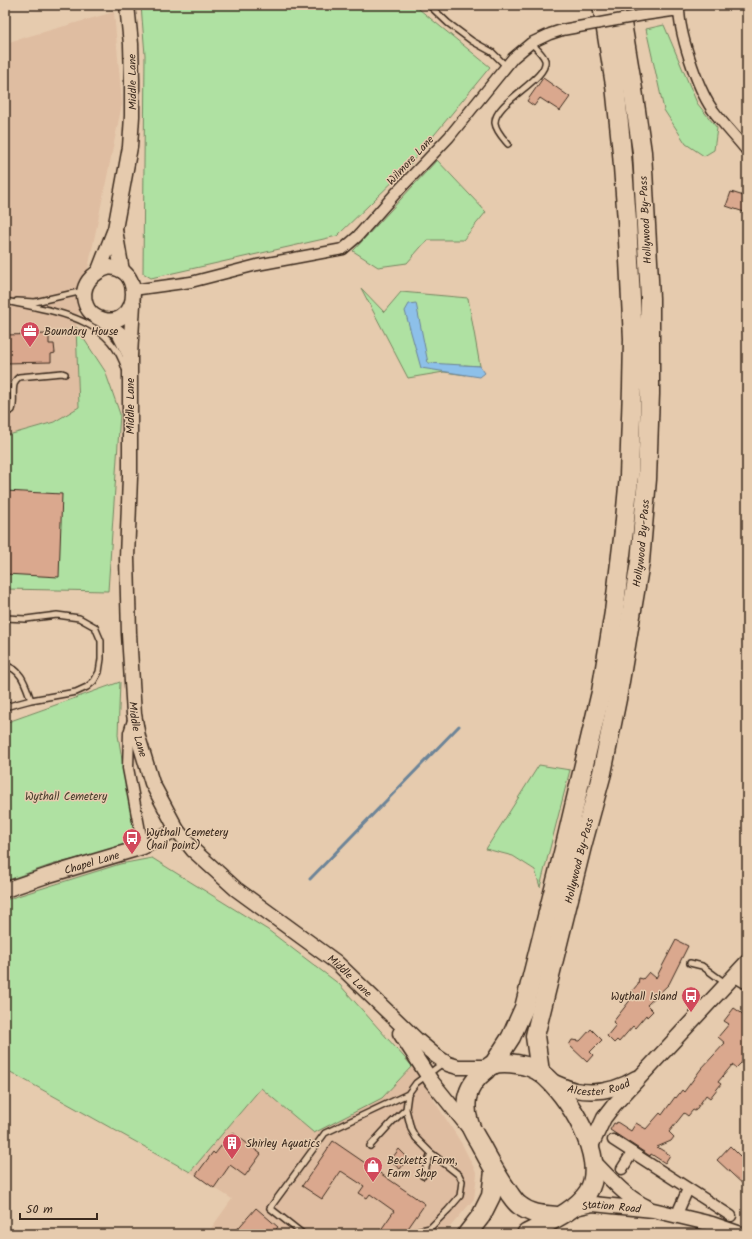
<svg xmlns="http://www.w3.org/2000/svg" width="752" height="1239" viewBox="0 0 752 1239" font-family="Kalam,sans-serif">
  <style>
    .built { fill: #dfbda1 }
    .green { fill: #afe1a2; stroke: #758660 }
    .water { fill: #8dc0e9; stroke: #6c8498 }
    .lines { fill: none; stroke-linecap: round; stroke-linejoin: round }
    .stream { stroke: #6c8498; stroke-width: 3 }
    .building { fill: #daa88e; stroke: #3b2a1e }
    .lane-casing { stroke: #3b2a1e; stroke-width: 8 }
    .street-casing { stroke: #3b2a1e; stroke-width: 13 }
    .secondary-casing { stroke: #3b2a1e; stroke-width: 17 }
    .highway-casing { stroke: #3b2a1e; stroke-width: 21 }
    .lane { stroke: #e6cbae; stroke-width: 5 }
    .street { stroke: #e6cbae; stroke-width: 10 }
    .secondary { stroke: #e6cbae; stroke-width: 14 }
    .highway { stroke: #e6cbae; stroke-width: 18 }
    .street-bridge-casing { stroke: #3b2a1e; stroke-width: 13; stroke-linecap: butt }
    .street-bridge { stroke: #e6cbae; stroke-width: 10 }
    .labels { text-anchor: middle; stroke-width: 3; stroke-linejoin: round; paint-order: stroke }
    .street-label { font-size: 11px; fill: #3b2a1e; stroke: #e6cbae }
    .poi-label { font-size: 11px; fill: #3b2a1e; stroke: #e6cbae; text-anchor: start }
    .park-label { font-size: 11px; fill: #473c2b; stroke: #e6cbae }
  </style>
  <rect width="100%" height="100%" fill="#e6cbae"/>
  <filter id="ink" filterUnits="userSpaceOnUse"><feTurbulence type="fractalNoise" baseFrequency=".025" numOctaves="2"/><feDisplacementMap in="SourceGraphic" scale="8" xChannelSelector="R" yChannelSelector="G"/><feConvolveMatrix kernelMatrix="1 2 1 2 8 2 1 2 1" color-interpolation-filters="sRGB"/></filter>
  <g filter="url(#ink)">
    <path class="built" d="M114,12L122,104L76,327L79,407L54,422L5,436V43Z
      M412,1066L462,1144L477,1174L474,1199L444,1234H207L232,1199L190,1172L261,1087L382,1098Z"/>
    <path class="green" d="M141,5H414L490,67L407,168L337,236L151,278L143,273L145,55Z
      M664,25L697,103L717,128L714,150L704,156L686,144L664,110L646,29Z
      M437,160L486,212L463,240H427L407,263L378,267L353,251Z
      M361,288L384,312L401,292L468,298L480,366L464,365L466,375L444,372L408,378Z
      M76,327L105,371L120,414L108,591L5,589V436L54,422L79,407Z
      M120,682L118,735L136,845L54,864L5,881V723Z
      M539,765L570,770L540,887L535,870L513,856L486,849Z
      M152,858L268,930L339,984L412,1066L382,1098L314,1133L261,1088L190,1172L5,1069V900L120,864Z"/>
    <path class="water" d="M416,303L428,363L480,366L485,373L480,377L421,368L405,311L409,304Z"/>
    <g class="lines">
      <path class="stream" d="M310,879L459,726"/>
    </g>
    <path class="building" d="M543,78L570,97L560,111L540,98L534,106L527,101Z
      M731,192L747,197V213L726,206Z
      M49,334V344H54L55,353L51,354V362L5,363V335Z
      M5,491L62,494L59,577L5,574Z
      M676,940L688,946L669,984L647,1005L653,1011L647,1017L646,1015L635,1028L633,1026L619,1042L617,1040L614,1043L607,1036L616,1025L613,1022L635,994L632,991L638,984L639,978L643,979L649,972L656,978Z
      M734,1008L747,1017V1066L742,1062L736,1068L732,1065L718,1082L721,1084L710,1098L706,1095L695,1111L693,1110L688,1116L684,1113L669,1132L674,1137L671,1141L657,1147L670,1155L665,1163L651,1154L650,1156L610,1130L614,1123L616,1124L617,1122L631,1131L636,1123L646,1129L660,1113L662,1115L675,1097L676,1098L682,1090L684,1092L701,1069L725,1043L718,1037L729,1024L724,1021Z
      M591,1029L602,1040L590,1052L593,1055L587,1062L569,1045L572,1040L580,1041Z
      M232,1132L261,1154L245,1176L230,1165L214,1188L196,1175L213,1152L215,1154Z
      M333,1141L425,1204L404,1234H378L394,1211L370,1194L367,1198L359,1193L364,1186L341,1171L322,1199L302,1186Z
      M730,1146L747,1163V1188L717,1160Z
      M399,1149L408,1158L400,1169L390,1161Z
      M256,1208L278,1227L272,1234H233Z"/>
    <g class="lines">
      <defs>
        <path id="lane" d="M429,5L448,23L472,41L492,52L506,66
          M508,144C503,138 496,131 495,123C494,102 549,79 545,60C543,54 536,48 531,43
          M6,301C51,311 110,316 125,369
          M17,301L35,302L83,291
          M5,413L12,410C16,400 9,384 19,377L62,373L65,374
          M5,618L26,619L57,615L79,618L95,627L101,641V659L99,672L94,681L87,687L76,692L31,700L5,707
          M5,666C22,668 26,687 31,700
          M690,963L702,966L725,983
          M370,1146L392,1122L406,1109
          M423,1176L431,1153
          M303,1234L270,1208L325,1133L408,1094
          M415,1234L417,1231L430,1228L448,1210L460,1196L462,1181L459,1175L431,1153L416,1138L411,1129L406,1109L408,1094L416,1083L443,1063"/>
        <path id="street" d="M679,5C678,31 697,87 712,109C723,124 736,137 747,151
          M644,15L679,10
          M133,290L191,282L257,265L343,249L357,237L395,194L449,137L513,58L531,43L550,34L562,30
          M134,717L129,733L128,768L143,847
          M735,977L747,984
          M613,1140L731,1216
          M622,1169L632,1153
          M676,1216L688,1189"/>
        <g id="secondary">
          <path d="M115,230L122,271"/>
          <path d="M110,267C114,268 120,269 124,272C136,282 136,305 124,315C113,326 91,319 86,305C79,286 92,272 110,267Z"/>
          <path d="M99,270L115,229L130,147L132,116V80L131,44L127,5"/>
          <path id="s1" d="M133,304L130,356V477L127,558L129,634L134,714L138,737L152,783L177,830L193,850L236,889L336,962L417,1040L436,1056L448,1064L458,1067H490"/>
          <path d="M102,320L119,333L130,355"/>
          <path id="s2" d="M5,890L49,875L143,847L177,830"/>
          <path d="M400,1033L432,1082L470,1129"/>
          <path id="s3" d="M549,1080C557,1083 567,1088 575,1090C597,1094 617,1090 636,1078"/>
          <path d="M591,1146L604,1118L614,1105L747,962"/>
          <path d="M593,1161C610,1178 625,1197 647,1207"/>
          <path id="s4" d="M571,1209L593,1204L653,1210L712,1224L741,1234"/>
        </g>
        <g id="highway">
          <path d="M493,1065L511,1037L524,1008L566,841L601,692L614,612L624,530L629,476L632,388L633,339L627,221L622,153L615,85L602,5"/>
          <path id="s5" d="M540,1072L535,1036L582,846L602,773L617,699L640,562L647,479L650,394V298L642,152L632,83L619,5"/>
          <path d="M467,1234L481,1216L491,1196L494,1171"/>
          <path d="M526,1234C546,1223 575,1212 588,1192C609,1159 567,1093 541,1073C531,1065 504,1060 492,1065C489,1066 487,1069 485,1071C476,1078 469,1088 467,1098C466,1106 466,1114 469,1122C471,1130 476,1137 480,1144C489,1161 498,1177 509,1193C512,1197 515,1202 519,1205C531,1215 544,1215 558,1216"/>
        </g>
      </defs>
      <use href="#lane" class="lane-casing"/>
      <use href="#street" class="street-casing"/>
      <use href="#secondary" class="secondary-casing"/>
      <use href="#highway" class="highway-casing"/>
      <use href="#lane" class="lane"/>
      <use href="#street" class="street"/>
      <use href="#secondary" class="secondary"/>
      <use href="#highway" class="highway"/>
      <defs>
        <path id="street-bridge" d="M562,30L644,15"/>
      </defs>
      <use href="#street-bridge" class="street-bridge-casing"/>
      <use href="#street-bridge" class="street-bridge"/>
    </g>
  </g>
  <defs>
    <symbol id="office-pin" viewBox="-11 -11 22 30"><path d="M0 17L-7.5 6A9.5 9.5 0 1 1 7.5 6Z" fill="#d1495b" stroke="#e6cbae"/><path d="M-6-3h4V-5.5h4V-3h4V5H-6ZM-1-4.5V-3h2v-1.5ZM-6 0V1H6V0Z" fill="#fff"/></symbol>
    <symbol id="bus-pin" viewBox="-11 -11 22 30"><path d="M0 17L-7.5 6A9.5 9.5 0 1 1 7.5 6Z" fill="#d1495b" stroke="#e6cbae"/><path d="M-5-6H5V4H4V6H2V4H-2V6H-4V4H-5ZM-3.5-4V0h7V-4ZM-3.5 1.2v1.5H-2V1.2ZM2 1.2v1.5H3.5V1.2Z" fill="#fff"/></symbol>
    <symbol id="building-pin" viewBox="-11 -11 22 30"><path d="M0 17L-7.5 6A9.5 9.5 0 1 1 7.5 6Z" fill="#d1495b" stroke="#e6cbae"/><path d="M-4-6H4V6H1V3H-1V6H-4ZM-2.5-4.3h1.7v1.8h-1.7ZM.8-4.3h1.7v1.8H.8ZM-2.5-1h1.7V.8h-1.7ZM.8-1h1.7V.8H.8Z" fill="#fff"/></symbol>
    <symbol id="shop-pin" viewBox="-11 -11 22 30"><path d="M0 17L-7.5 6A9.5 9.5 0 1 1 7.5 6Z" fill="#d1495b" stroke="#e6cbae"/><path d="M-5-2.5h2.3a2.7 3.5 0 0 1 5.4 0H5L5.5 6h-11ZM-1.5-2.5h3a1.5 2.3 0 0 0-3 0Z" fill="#fff"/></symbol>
  </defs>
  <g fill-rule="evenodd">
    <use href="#office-pin" x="19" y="320" width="22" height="30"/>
    <use href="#bus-pin" x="121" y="827" width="22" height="30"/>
    <use href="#bus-pin" x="680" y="985" width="22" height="30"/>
    <use href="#building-pin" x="221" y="1132" width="22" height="30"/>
    <use href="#shop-pin" x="362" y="1155" width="22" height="30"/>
  </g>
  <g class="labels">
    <g class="street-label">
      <text transform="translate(132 82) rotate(-91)" y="4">Middle Lane</text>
      <text transform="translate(410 160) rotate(-47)" y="4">Wilmore Lane</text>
      <text transform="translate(645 220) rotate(-93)" y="4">Hollywood By-Pass</text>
      <text transform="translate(130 406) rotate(-90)" y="4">Middle Lane</text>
      <text dy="4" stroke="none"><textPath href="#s5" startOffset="541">Hollywood By-Pass</textPath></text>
      <text dy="4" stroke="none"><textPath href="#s1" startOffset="426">Middle Lane</textPath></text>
      <text dy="4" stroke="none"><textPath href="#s5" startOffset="217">Hollywood By-Pass</textPath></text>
      <text dy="4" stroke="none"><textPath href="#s2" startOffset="91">Chapel Lane</textPath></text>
      <text dy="4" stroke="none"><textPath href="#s1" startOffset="762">Middle Lane</textPath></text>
      <text dy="4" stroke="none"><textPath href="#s3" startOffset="52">Alcester Road</textPath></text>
      <text dy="4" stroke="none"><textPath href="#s4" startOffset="41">Station Road</textPath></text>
    </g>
    <g class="poi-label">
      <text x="44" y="335">Boundary House</text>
      <text x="146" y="836">Wythall Cemetery<tspan x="146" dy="13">(hail point)</tspan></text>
      <text x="677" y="1000" text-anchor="end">Wythall Island</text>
      <text x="246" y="1147">Shirley Aquatics</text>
      <text x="387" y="1164">Becketts Farm,<tspan x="387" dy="13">Farm Shop</tspan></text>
    </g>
    <g class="park-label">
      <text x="66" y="800">Wythall Cemetery</text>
    </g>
  </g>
  <rect width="752" height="1239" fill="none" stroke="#e6cbae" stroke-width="20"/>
  <rect x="10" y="10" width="732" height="1219" fill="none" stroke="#3b2a1e" stroke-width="1.5" filter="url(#ink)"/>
  <path d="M20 1213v6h77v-6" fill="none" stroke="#3b2a1e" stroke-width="2"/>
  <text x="26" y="1213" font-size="12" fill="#3b2a1e" stroke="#e6cbae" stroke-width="3" paint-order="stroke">50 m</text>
</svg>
